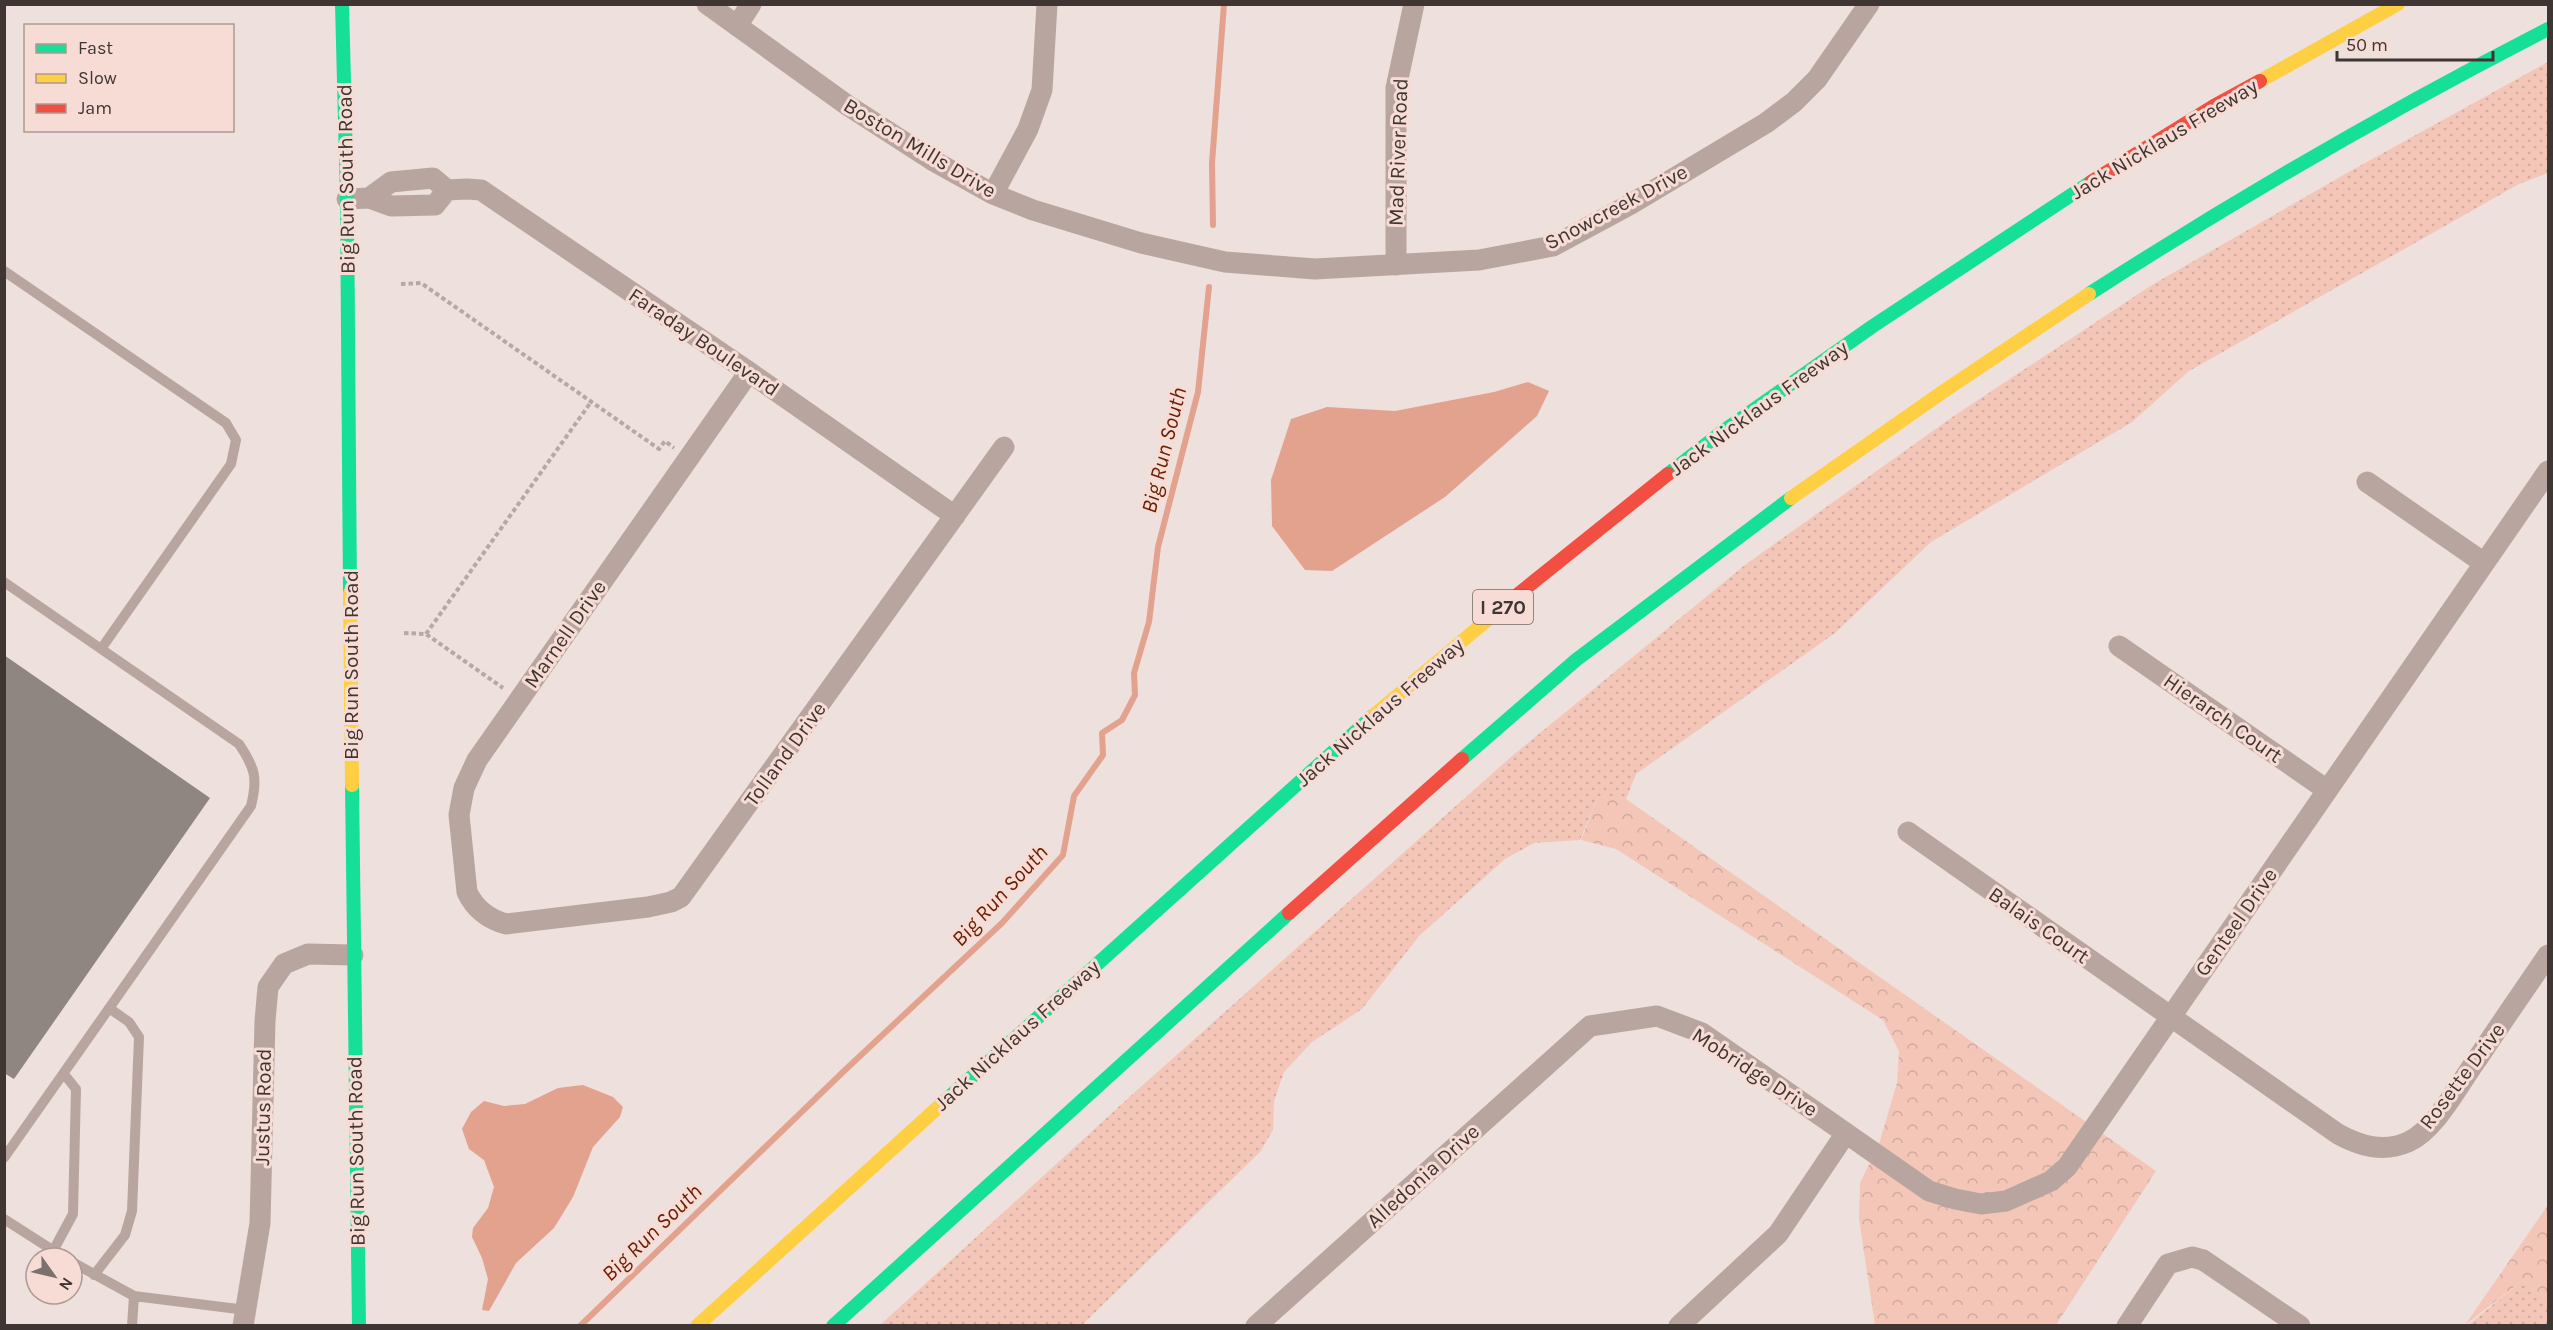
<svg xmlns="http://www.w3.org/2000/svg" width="2553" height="1330" viewBox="0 0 2553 1330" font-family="Karla,sans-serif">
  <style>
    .grass { fill: url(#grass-dots) }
    .forest { fill: url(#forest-crowns) }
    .water { fill: #e2a28e }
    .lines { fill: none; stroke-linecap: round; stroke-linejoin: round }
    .stream { stroke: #e2a28e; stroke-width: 6 }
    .building { fill: #8f8581 }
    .path { stroke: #b7a8a4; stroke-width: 4; stroke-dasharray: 4.5 3; stroke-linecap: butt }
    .lane { stroke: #b9a5a0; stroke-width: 10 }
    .street { stroke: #b9a5a0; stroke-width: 21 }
    .fast { stroke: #16e098; stroke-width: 14 }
    .slow { stroke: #ffcf43; stroke-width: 14 }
    .jam { stroke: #f24e42; stroke-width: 14 }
    .labels { text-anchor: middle; stroke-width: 6; stroke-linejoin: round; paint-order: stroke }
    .shield { fill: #f6dcd4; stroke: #766763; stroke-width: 1.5 }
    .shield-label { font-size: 20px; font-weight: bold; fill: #3f3532 }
    .street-label { font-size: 21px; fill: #3f3532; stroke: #f6dcd4 }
    .water-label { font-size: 22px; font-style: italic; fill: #681c00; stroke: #f6dcd4 }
  </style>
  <defs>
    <pattern id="grass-dots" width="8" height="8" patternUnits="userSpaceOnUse" patternTransform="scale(1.5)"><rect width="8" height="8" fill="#f3c6b8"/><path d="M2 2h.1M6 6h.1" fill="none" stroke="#d1ab9f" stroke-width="1.8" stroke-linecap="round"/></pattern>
    <pattern id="forest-crowns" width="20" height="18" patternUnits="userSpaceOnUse" patternTransform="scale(1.5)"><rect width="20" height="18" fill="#f3c6b8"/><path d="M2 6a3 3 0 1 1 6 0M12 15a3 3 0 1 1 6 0" fill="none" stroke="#d1ab9f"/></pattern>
  </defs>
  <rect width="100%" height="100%" fill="#eee0dc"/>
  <path class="grass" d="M2548,62V173L2519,184L2189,371L2132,422L1931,542L1835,633L1636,774L1626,799L1598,796L1580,840L1534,843L1505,859L1419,936L1362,1009L1312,1042L1284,1072L1274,1101L1273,1130L1260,1152L1082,1325L879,1326L1134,1093L1512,756L1745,565L1951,418L2152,285L2347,173Z
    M2523,1280L2548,1302V1325L2467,1326Z"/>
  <path class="forest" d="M1598,796L1626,799L2156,1171L2056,1325H1875L1859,1219L1860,1183L1879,1144L1897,1083L1899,1051L1883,1020L1616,849L1581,840Z
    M2548,1205V1302L2523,1280L2465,1325Z"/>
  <path class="water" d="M1528,382L1549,391L1537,416L1445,497L1332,571L1305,570L1272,526L1271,480L1291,419L1327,407L1395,411L1494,392Z
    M583,1085L613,1097L623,1107L620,1117L593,1147L573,1197L554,1228L516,1263L489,1311L482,1310L488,1279L482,1258L472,1237L473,1228L488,1208L494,1187L484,1160L469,1149L462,1129L471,1112L484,1101L504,1106L525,1104L558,1088Z"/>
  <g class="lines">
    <path class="stream" d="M1213,225L1212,163L1224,4
      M580,1326L844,1071L1002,923L1063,855L1074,796L1103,755L1102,733L1122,720L1135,695L1134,673L1149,622L1158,547L1198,392L1209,287"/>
  </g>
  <path class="building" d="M4,655L210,798L14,1079L4,1073Z"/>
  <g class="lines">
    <path class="path" d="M401,284L421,283L659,449L665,441L674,448
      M404,633L426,634L503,688
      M426,634L591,402"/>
    <path class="lane" d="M4,271L226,423L236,440L231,464L101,649
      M4,582L239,744C255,768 258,778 251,806L4,1158
      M4,1219L65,1258
      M53,1251L73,1214L76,1089L64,1074
      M72,1262L134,1296L246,1310
      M94,1275L125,1235L132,1211L139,1037L129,1022L109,1008
      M132,1326L134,1296"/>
    <path class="street" d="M707,4L847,105L932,160L993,194L1033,210L1141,243L1225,262L1315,269L1479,260L1553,246L1631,204L1766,123L1794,102L1817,79L1869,4
      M737,26L751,4
      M993,194L1028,129L1042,90L1047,4
      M369,198L391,182L433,178L447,190
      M347,199L369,198L391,206L435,205L447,190L467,189L481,190L749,372L955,516
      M1396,265V88L1414,4
      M749,372L477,760L464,788L459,815L467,892C475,909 488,919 506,924L648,907L671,902L681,897L1004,447
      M2367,482L2484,563
      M2119,646L2327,790
      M1908,832L2338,1134C2360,1146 2383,1153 2408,1142C2436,1130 2460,1082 2478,1058C2501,1023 2525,989 2548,955
      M243,1326L260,1223L265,1021L268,987L284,964L308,954L353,955
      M1256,1326L1590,1026L1657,1016L1702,1033L1929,1191L1955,1199L1981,1204L2006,1201L2051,1181L2067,1167L2548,471
      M1679,1326L1778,1234L1846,1133
      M2127,1326L2168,1264L2192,1257L2203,1260L2300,1326"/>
    <path class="fast" d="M342,4L347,199L350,593
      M2089,294C2238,198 2390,110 2548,29
      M1668,474L1722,432L1873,326L2091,182
      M1462,759L1576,660L1791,498
      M352,785L359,1326
      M945,1101L1373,716
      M833,1326L1289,913"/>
    <path class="slow" d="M2260,81L2398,4
      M1791,498L1944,391L2089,294
      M350,593L352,785
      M1373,716L1511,600
      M697,1326L945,1101"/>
    <path class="jam" d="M2091,182L2214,106L2260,81
      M1511,600L1668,474
      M1289,913L1462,759"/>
  </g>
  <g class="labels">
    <rect class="shield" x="1473" y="590" width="60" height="34" rx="4.5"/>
    <g class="shield-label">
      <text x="1503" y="614">I 270</text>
    </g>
    <g class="street-label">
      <text transform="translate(2164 139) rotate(-31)" y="7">Jack Nicklaus Freeway</text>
      <text transform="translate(920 148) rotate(31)" y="7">Boston Mills Drive</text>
      <text transform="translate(1398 152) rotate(-88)" y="7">Mad River Road</text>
      <text transform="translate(346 179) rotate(-91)" y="7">Big Run South Road</text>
      <text transform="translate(1616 207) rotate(-28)" y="7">Snowcreek Drive</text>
      <text transform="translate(704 342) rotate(34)" y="7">Faraday Boulevard</text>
      <text transform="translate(1759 408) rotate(-36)" y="7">Jack Nicklaus Freeway</text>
      <text transform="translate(565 634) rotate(-55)" y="7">Marnell Drive</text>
      <text transform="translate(351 665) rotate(-90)" y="7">Big Run South Road</text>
      <text transform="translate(1380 712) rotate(-41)" y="7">Jack Nicklaus Freeway</text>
      <text transform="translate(2223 718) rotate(35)" y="7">Hierarch Court</text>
      <text transform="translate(785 754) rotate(-54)" y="7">Tolland Drive</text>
      <text transform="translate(2236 922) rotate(-55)" y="7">Genteel Drive</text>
      <text transform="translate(2039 925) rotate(35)" y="7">Balais Court</text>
      <text transform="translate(1017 1035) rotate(-42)" y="7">Jack Nicklaus Freeway</text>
      <text transform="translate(1755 1072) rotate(33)" y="7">Mobridge Drive</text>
      <text transform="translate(2462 1076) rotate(-53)" y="7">Rosette Drive</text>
      <text transform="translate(263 1107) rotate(-89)" y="7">Justus Road</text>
      <text transform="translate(356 1151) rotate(-91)" y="7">Big Run South Road</text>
      <text transform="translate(1423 1176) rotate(-42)" y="7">Alledonia Drive</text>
    </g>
    <g class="water-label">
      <text transform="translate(1163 450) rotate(-76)" y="8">Big Run South</text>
      <text transform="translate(999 895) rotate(-47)" y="8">Big Run South</text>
      <text transform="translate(651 1232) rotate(-44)" y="8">Big Run South</text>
    </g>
  </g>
  <rect width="2553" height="1330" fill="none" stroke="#3f3532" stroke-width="12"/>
  <rect x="24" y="24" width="210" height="108" fill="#f6dcd4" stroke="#ad9993" stroke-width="1.5"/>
  <rect x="36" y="44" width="30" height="9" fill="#16e098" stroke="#ad9993" stroke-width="1.5"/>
  <text x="78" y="54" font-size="18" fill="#3f3532">Fast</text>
  <rect x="36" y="74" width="30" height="9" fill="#ffcf43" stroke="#ad9993" stroke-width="1.5"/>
  <text x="78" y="84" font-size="18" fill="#3f3532">Slow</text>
  <rect x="36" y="104" width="30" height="9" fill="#f24e42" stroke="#ad9993" stroke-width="1.5"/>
  <text x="78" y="114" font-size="18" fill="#3f3532">Jam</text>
  <g transform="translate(54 1276) rotate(124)"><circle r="28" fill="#f6dcd4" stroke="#ad9993" stroke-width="1.5"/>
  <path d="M0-4.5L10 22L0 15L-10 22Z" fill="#7c716e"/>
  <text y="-9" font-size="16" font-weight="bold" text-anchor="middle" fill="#3f3532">N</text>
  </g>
  <path d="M2337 51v9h156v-9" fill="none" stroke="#3f3532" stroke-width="3"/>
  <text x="2346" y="51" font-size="18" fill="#3f3532" stroke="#f6dcd4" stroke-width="4.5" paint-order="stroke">50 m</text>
</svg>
